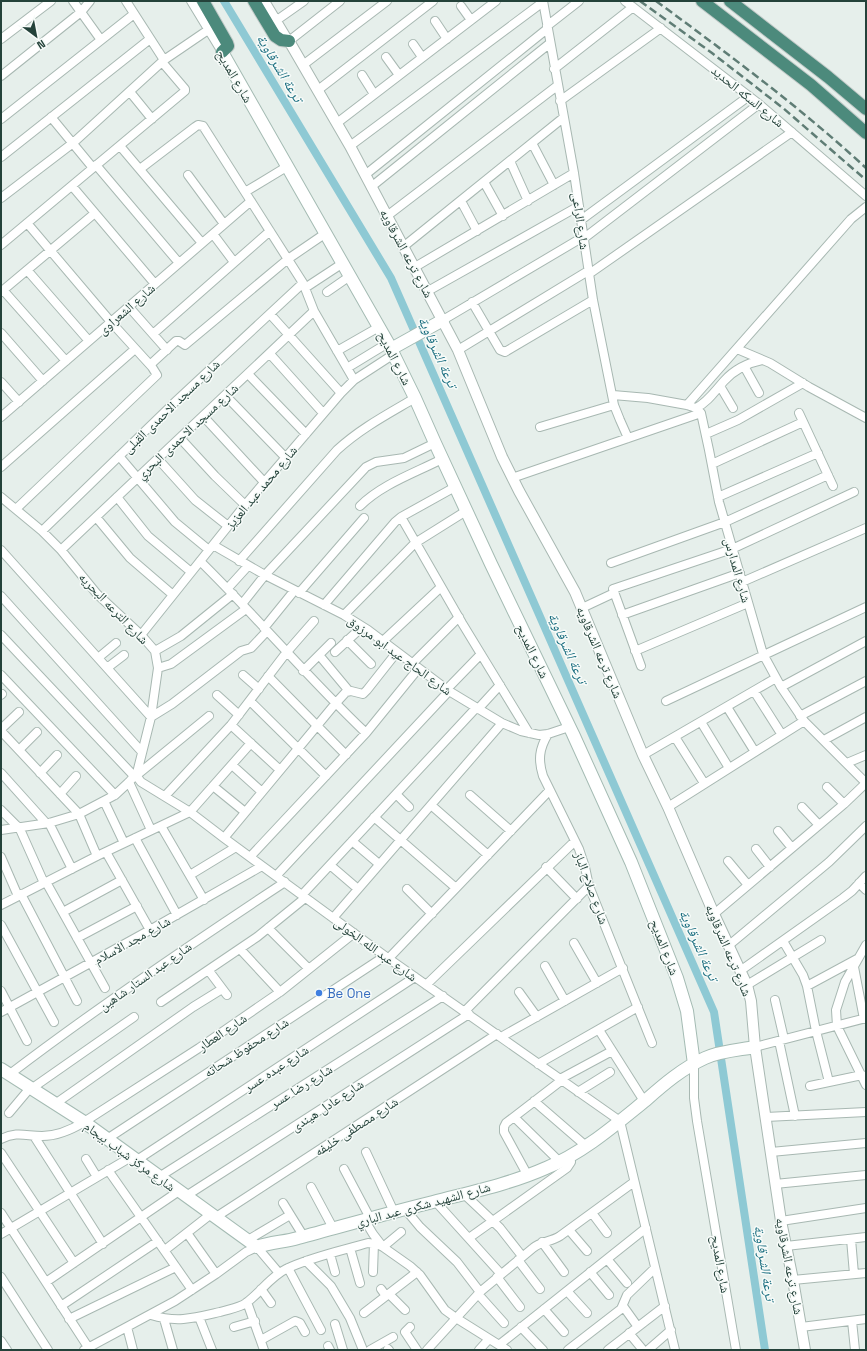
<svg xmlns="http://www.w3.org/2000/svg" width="867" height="1351" viewBox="0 0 867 1351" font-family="'Space Grotesk','Noto Naskh Arabic',sans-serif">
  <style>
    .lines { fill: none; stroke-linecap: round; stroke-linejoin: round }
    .canal { stroke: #8ec9d4; stroke-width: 8 }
    .minor-casing { stroke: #a8b8b2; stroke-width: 10 }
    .tertiary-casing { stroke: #a8b8b2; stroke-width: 12 }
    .secondary-casing { stroke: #a4bbb3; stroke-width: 14 }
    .trunk-casing { stroke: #c2cac8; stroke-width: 14 }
    .minor { stroke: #fff; stroke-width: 8 }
    .tertiary { stroke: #fff; stroke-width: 10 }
    .secondary { stroke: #fff; stroke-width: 12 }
    .trunk { stroke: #4c8a7c; stroke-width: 12 }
    .rail { stroke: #5f7d75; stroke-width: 2.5; stroke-dasharray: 8 4; stroke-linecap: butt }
    .shop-dot { fill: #3f7fe0; stroke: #f7fbf9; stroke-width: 1.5 }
    .labels { text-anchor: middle; stroke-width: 3; stroke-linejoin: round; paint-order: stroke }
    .street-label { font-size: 13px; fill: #24423a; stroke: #f7fbf9 }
    .shop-label { font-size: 13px; fill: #366cbe; stroke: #f7fbf9; text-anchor: start }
    .water-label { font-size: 14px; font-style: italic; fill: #1c6f80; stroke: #f7fbf9 }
  </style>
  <rect width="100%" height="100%" fill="#e6efeb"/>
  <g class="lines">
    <path class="canal" d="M224,1L391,278L714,1012L765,1350"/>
    <defs>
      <path id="minor" d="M73,1L101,40
        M126,1L164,60
        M191,1L222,52
        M265,1L289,41L340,1
        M543,1L574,173L593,300L614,405L620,420L628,438
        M625,1L759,104L866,196
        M461,6L471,20
        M277,20L304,1
        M435,21L447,39
        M547,26L579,1
        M1,39L51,1
        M413,44L422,57
        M386,57L399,75
        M303,65L387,1
        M554,69L633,7
        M362,75L374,94
        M1,76L81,12L90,1
        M318,90L433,1
        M130,92L152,119
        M560,101L661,28
        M51,117L93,168
        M1,119L134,14
        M337,123L496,1
        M532,143L554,185
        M120,146L202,243
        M350,146L543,2
        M1,157L150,39
        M510,161L528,201
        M96,165L179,263
        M140,169L195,127L198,125L203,126L303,283L314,311L354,380
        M188,175L224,224
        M365,175L547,29
        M484,182L503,216
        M72,186L155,284
        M371,187L549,44
        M245,192L288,166
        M1,198L73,143L164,60L208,30
        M461,201L477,231
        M387,216L557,86
        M581,220L749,96
        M27,223L111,322L152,367
        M213,234L234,262
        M583,239L759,104
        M1,245L185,91V89L162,62
        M403,247L563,118
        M415,267L574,173
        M27,270L89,341
        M589,274L792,132
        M305,288L343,263
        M3,290L66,361
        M428,291L579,206
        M1,292L95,213
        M327,292L350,276
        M472,302L500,350L505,352L593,300
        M129,307L167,350
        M270,314L341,393
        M443,320L583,237
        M1,333L43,381
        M153,334L270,231
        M737,349L770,363L809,387L866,418
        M458,350L588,271
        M337,351L379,327
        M270,354L323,413
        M744,366L759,393
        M347,368L388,343
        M248,374L306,434
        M1,382L19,402
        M720,386L733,408
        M225,395L285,457
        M613,395L648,398L687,405L696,408L701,413L709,450L719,502L763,654L781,687L804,721L866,783
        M687,405L851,219L866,207
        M696,408C708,402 715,391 724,381C734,370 747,363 762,360
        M799,413L833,486
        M203,416L264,482
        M1,417L251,201
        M540,427L614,405
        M706,434L738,420L803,383
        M180,438L215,476L245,505
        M119,456L175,522L209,550
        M158,459L195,500L228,526
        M712,464L803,422
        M1,467L135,349
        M512,478L701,413
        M1,497L42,531L61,550L97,594L141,635L155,651L158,668L151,717L137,773L129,782L115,795L79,814L49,823L1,830
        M117,497L148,536L191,572
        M718,497L818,453
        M360,506C382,484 415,473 442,459
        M16,509L157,375L152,367L151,364L176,341H179L185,345L288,259L326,233
        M96,517L130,558L173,595
        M401,517L462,623L529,733
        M42,531L176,401L303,283
        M213,545L265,575L344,615L368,630L449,691L502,723L521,731L539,735L548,734L569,727
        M1,550L151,717L172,704L241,651L251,648L267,631
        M61,550L314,311
        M200,561C257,617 308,678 366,733
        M239,561L337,450C361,428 388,414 415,398
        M611,563L725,522L828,475
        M742,582L866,528
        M228,588L248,566
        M299,593L364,518
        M1,596L142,752
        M242,604L265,575L366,467L376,462L404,458L435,443
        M324,605L395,522L401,517L455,487
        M582,608L614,593
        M344,615L415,543L466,511
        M622,615L740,573
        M264,628L294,591
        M1,635L134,776
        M141,635L245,505L341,393L354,380L394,354
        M347,640L371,664
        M383,641L441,587
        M155,651L181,636L233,594
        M635,651L748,603
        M335,652L362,627
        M319,655L349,691
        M98,658L116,643
        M412,664L459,617
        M641,666L613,589L732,549L854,492
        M107,668L124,655
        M158,668L171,664L246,609
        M303,671L331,643
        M1,675L115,795
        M243,675L259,689
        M268,676L346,755
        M781,687L866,641
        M447,689L481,654
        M754,691L782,735
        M1,695L2,694
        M217,695L239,715
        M250,701L326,776
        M666,701L866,607
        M727,707L755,752
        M478,709L500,685
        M800,716L866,681
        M701,722L729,768
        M231,725L280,770
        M1,729L19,712
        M1,731L79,814L97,856
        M548,734C539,749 538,760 543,776L579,849L585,867L589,886L652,1043
        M675,737L704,783
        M824,740L866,717
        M19,750L37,732
        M643,755L776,678
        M847,763L866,755
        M232,765L262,792
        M1,773L46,823
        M40,773L57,755
        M137,773L138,778L141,782L190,812L224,838L385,956L620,1121L675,1350
        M137,775L209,716
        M129,782L151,830
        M213,786L245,812
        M827,787L844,804
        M60,794L76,776
        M396,794L409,807
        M470,795L511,831
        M165,796L231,725L286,653L314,621
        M104,801L124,843
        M431,805L488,855
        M668,807L804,721
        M802,807L819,825
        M1,810L18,827
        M374,817L456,888
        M49,823L72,869
        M161,826L204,900
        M19,827L44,883
        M778,831L792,848
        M135,838L177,915
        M224,838L335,704L346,692L351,691L363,694L367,690L397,652
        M352,841L379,864
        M756,849L770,867
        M106,852L150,930
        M1,857L18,896
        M250,857L366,733L418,669
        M728,861L748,885
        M330,865L358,889
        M546,867L577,899
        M190,875L236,847
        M276,876L449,691
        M46,882L105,988
        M859,883L866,890
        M407,889L432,914
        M21,894L77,1001
        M302,895L476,708
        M1,905L97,856L190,812L251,743
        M63,912L122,880
        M714,914L844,804L866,783
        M333,918L502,723
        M1,925L54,1022
        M268,928L309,969
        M77,938L137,906
        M783,941L803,975L807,986L816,1031L829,1082
        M574,943L597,983
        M866,945L845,982L836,1010L837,1026L866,1085
        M728,946L829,862L866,826
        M240,949L280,992
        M389,958L549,791
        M545,966L565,1001
        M854,967L864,1019
        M209,971L227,995
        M740,971L843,898L852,891L866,876
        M426,985L575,841
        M747,985L821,940
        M807,986L857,959
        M1,991L27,1041
        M519,992L537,1017
        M775,1000L784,1039
        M161,1002L257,937L305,898
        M1,1012L150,930L262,866
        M464,1012L589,886
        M599,1030L644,1101
        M501,1037L623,968
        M779,1041L795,1116
        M755,1047L866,1018
        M538,1064L638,1007
        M694,1064V1098L697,1121L736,1350
        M10,1074C99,1006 191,944 285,882
        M560,1079L612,1051
        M810,1086L862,1075
        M31,1089L134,1017
        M578,1092L610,1072
        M534,1101L586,1146
        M55,1104L193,1007L222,989
        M9,1113L30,1088
        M514,1117L560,1162
        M766,1117L866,1112
        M34,1136L103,1244
        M1,1139C17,1131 26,1136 42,1136C57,1136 71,1130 84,1122L199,1048L280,992L354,933
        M107,1139L385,956
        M366,1152L394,1212
        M771,1152L866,1143
        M1,1153L74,1263
        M86,1159L97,1177
        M137,1160L415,977
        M344,1169L370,1218
        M108,1170L192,1290
        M528,1176L504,1132V1127L506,1123L562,1080
        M159,1177L443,996
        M775,1184L866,1175
        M311,1187L333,1228
        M464,1194L500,1228L522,1256
        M186,1196L469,1014
        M435,1201L501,1274
        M283,1203L304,1237
        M405,1209L420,1227L457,1262L480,1292
        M1,1213L88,1347
        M592,1213L607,1233
        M216,1217L497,1034
        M364,1219L373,1234L383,1247L410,1266L420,1275L445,1310L456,1318L507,1350
        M781,1221L866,1208
        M569,1230L587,1251
        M187,1233L216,1274
        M1,1234L131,1157
        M469,1238L567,1168L571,1162L570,1156
        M851,1239L854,1274
        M248,1240L290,1215
        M542,1242L564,1272
        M786,1246L866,1237
        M350,1248L360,1283
        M165,1250L211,1214
        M330,1254L335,1272
        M607,1259L627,1283
        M518,1260L540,1289
        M306,1261L331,1286L350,1318L363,1350
        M288,1268L321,1330
        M373,1272L374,1243
        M590,1272L609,1295
        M1,1277L48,1350
        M497,1277L520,1307
        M793,1280L866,1273
        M46,1282L179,1191
        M261,1289L271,1303
        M381,1289L386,1296
        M567,1291L587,1313
        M389,1294L405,1310
        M478,1294L504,1323
        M247,1302L264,1350
        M61,1306L158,1241
        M623,1306L638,1327
        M544,1309L564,1332
        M364,1313L417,1272
        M151,1315C178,1323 194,1318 220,1312C229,1309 239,1308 246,1303C260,1293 270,1277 286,1269C311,1257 340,1251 368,1243L377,1244L383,1247L401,1232
        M199,1317L212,1350
        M69,1319L176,1267
        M164,1319L173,1350
        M852,1321L855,1350
        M335,1324L343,1350
        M127,1327L133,1350
        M234,1327L255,1321
        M410,1327L405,1332L417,1350
        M521,1327L543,1350
        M801,1327L866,1319
        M629,1333L643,1350
        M261,1340L295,1321L300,1323L305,1332
        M1,1341L7,1350
        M499,1345L646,1228
        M328,1346L330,1350
        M388,1349L389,1350
        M84,1350L175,1301L216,1274L246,1252L257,1247L279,1273
        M370,1350L393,1337
        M427,1350L480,1292L533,1248C541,1241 551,1242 560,1236L634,1182
        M479,1350L489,1339
        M568,1350L621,1309L627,1295L655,1268
        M608,1350L665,1306
        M648,1350L671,1330"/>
      <path id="tertiary" d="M289,41L350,146L458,350L502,457L519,491L575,592L643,755L668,807L714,914L747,985L751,1001L755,1047L781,1221L793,1280L805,1350"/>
      <path id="secondary" d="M222,52L388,343L415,398L435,443L491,564L573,734L631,862L677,978L687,1011L694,1064
        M391,349L443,320
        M1,1069L84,1122L257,1247C270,1242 285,1242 298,1238C343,1226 388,1213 433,1202C471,1192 510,1184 546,1168C583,1153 615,1125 646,1100C664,1084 683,1068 705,1058C720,1051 739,1050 755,1047"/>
      <path id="trunk" d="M203,1L227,43L228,46L222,52
        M254,1L275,36L281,40L289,41
        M702,1L811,85L866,133
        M730,1L828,77L866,109"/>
    </defs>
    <use href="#minor" class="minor-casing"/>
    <use href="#tertiary" class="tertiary-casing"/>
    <use href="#secondary" class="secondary-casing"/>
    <use href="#trunk" class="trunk-casing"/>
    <use href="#minor" class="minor"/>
    <use href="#tertiary" class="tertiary"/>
    <use href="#secondary" class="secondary"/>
    <use href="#trunk" class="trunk"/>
    <path class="rail" d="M640,1L712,53L783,108L866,180
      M656,1C728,54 800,107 866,168"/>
  </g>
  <circle class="shop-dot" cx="319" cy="993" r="4"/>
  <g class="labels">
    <g class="street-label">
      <text transform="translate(235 76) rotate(60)" y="5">شارع المديح</text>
      <text transform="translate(748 96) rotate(39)" y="5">شارع السكه الحديد</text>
      <text transform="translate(581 221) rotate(82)" y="5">شارع الراعى</text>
      <text transform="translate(407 253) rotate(62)" y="5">شارع ترعه الشرقاويه</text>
      <text transform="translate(126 309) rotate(-41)" y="5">شارع الشعراوى</text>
      <text transform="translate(395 358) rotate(63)" y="5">شارع المديح</text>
      <text transform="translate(171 406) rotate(-44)" y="5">شارع مسجد الاحمدى القبلى</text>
      <text transform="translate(187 431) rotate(-43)" y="5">شارع مسجد الاحمدى البحري</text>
      <text transform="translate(261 487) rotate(-50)" y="5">شارع محمد عبد العزيز</text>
      <text transform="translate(738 570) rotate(74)" y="5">شارع المدارس</text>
      <text transform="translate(114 608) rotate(46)" y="5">شارع الترعه البحريه</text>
      <text transform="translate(533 651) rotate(64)" y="5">شارع المديح</text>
      <text transform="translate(600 652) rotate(67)" y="5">شارع ترعه الشرقاويه</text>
      <text transform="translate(400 655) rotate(36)" y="5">شارع الحاج عيد ابو مرزوق</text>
      <text transform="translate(592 888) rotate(70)" y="5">شارع صلاح الباز</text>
      <text transform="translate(132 940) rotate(-29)" y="5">شارع مجد الاسلام</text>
      <text transform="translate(665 947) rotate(69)" y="5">شارع المديح</text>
      <text transform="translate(376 949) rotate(36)" y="5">شارع عبد الله الخولى</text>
      <text transform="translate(729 950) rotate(67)" y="5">شارع ترعه الشرقاويه</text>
      <text transform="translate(145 976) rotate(-35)" y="5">شارع عبد الستار شاهين</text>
      <text transform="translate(222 1032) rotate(-34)" y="5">شارع العطار</text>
      <text transform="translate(246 1047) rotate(-33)" y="5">شارع محفوظ شحاته</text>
      <text transform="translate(276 1068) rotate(-33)" y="5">شارع عبده عسر</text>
      <text transform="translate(301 1086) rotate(-32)" y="5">شارع رضا عسر</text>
      <text transform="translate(327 1105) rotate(-33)" y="5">شارع عادل هيندى</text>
      <text transform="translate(356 1126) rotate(-33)" y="5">شارع مصطفى خليفه</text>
      <text transform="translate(130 1156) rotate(36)" y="5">شارع مركز شباب بيجام</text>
      <text transform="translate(423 1204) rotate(-15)" y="5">شارع الشهيد شكرى عبد الباري</text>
      <text transform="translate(721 1264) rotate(80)" y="5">شارع المديح</text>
      <text transform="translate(790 1266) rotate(79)" y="5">شارع ترعه الشرقاويه</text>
    </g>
    <g class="shop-label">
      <text x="327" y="998">Be One</text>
    </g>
    <g class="water-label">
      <text transform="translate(280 68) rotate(59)" y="5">ترعة الشرقاوية</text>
      <text transform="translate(438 352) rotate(66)" y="5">ترعة الشرقاوية</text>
      <text transform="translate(568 648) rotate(66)" y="5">ترعة الشرقاوية</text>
      <text transform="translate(699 945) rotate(66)" y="5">ترعة الشرقاوية</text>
      <text transform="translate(765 1263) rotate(81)" y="5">ترعة الشرقاوية</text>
    </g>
  </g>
  <rect width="867" height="1351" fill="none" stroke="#24423a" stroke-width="4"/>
  <g transform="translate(36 36) rotate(148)" stroke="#f7fbf9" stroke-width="3" paint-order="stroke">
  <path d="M0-3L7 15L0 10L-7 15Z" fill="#24423a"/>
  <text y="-6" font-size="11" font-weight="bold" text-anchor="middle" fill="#24423a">N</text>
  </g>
</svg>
